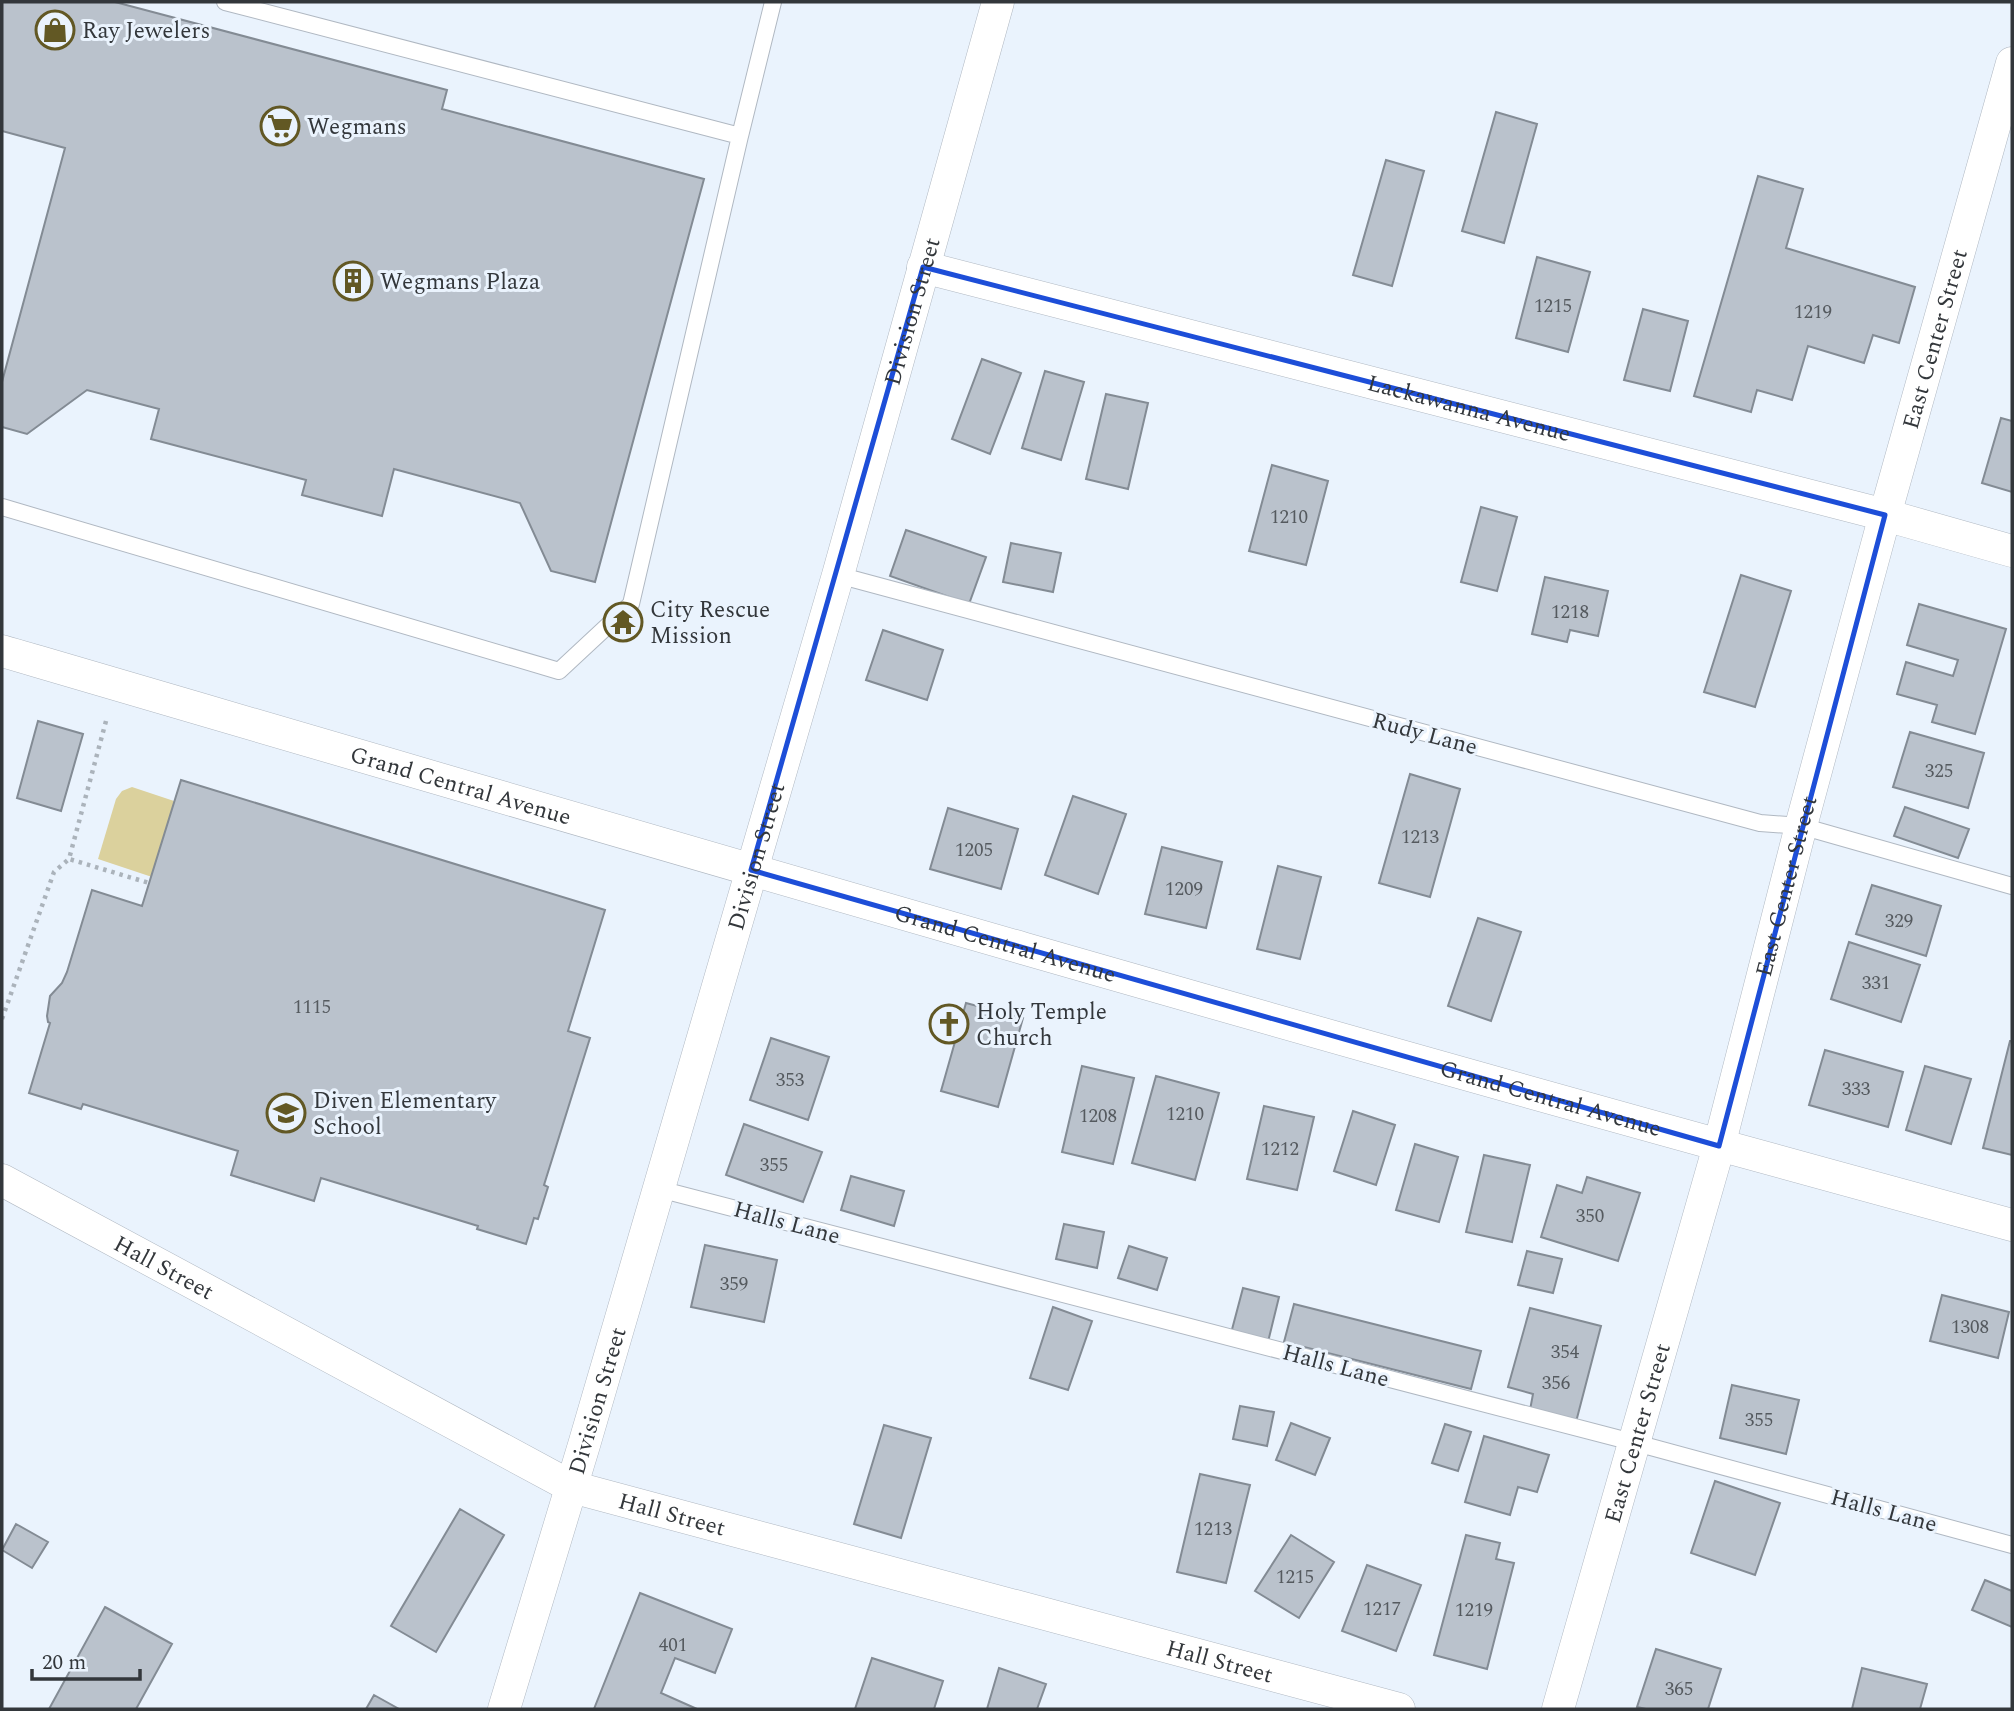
<svg xmlns="http://www.w3.org/2000/svg" width="2014" height="1711" viewBox="0 0 2014 1711" font-family="Spectral,serif">
  <style>
    .green { fill: #dbd19d }
    .building { fill: #bac2cc; stroke: #838b94; stroke-width: 2 }
    .lines { fill: none; stroke-linecap: round; stroke-linejoin: round }
    .lane-casing { stroke: #b0b8c2; stroke-width: 18 }
    .street-casing { stroke: #b0b8c2; stroke-width: 33 }
    .path { stroke: #abb3bb; stroke-width: 4.5; stroke-dasharray: 3.5 5; stroke-linecap: butt }
    .lane { stroke: #fff; stroke-width: 16 }
    .street { stroke: #fff; stroke-width: 32 }
    .marked { fill: none; stroke: #1d4ed8; stroke-width: 5; stroke-linejoin: round }
    .labels { text-anchor: middle; stroke-width: 6; stroke-linejoin: round; paint-order: stroke }
    .number-label { font-size: 19px; fill: #555a5f }
    .poi-label { font-size: 23px; fill: #33373b; stroke: #eaf3fd; text-anchor: start }
    .street-label { font-size: 23px; fill: #33373b; stroke: #eaf3fd }
  </style>
  <rect width="100%" height="100%" fill="#eaf3fd"/>
  <path class="green" d="M132,787L174,801L152,877L98,859L116,799L122,791Z"/>
  <path class="building" d="M2,2H115L447,90L442,109L704,179L595,582L551,571L520,503L394,469L382,516L302,495L306,480L151,439L159,409L87,390L27,434L2,427V382L65,148L2,131Z
    M1496,112L1537,124L1504,243L1462,231Z
    M1386,160L1424,171L1392,286L1353,275Z
    M1758,176L1803,189L1786,248L1915,287L1899,343L1873,335L1864,363L1808,346L1792,400L1757,390L1751,412L1694,396Z
    M1537,257L1590,272L1568,352L1516,338Z
    M1643,309L1688,321L1670,391L1624,380Z
    M982,359L1021,373L990,454L952,439Z
    M1045,371L1084,382L1061,460L1022,448Z
    M1106,394L1148,403L1128,489L1086,479Z
    M2001,418L2012,421V492L1982,483Z
    M1272,465L1328,481L1306,565L1249,551Z
    M1481,507L1517,517L1497,591L1461,582Z
    M906,530L986,557L969,604L890,576Z
    M1011,543L1061,553L1053,592L1003,582Z
    M1741,575L1791,591L1755,707L1704,692Z
    M1545,577L1608,591L1598,636L1570,630L1567,642L1532,634Z
    M1919,604L2006,629L1975,734L1932,722L1937,705L1897,694L1906,662L1953,676L1958,660L1907,645Z
    M883,630L943,650L927,700L866,680Z
    M38,721L83,734L61,811L17,798Z
    M1910,732L1984,753L1968,808L1893,787Z
    M1410,774L1460,789L1430,897L1379,883Z
    M181,780L605,910L568,1031L590,1038L544,1185L548,1187L538,1219L534,1218L526,1244L477,1229L478,1226L321,1178L314,1201L231,1175L238,1151L83,1104L81,1109L29,1093L50,1023L48,1022L47,1016L50,996L62,983L67,972L92,890L142,906Z
    M1073,796L1126,814L1098,894L1045,875Z
    M1905,807L1969,829L1958,858L1894,836Z
    M948,808L1018,829L1001,889L930,869Z
    M1162,847L1222,862L1206,928L1145,914Z
    M1278,866L1321,877L1300,959L1257,949Z
    M1872,885L1941,906L1926,956L1856,934Z
    M1478,918L1521,932L1491,1021L1448,1006Z
    M1849,942L1920,965L1901,1022L1831,999Z
    M966,1003L1023,1018L998,1107L941,1091Z
    M771,1038L829,1057L808,1120L750,1100Z
    M2010,1041H2012V1155L1983,1148Z
    M1825,1050L1903,1072L1888,1127L1809,1105Z
    M1082,1066L1134,1078L1113,1164L1062,1152Z
    M1925,1066L1971,1079L1951,1144L1906,1130Z
    M1156,1076L1219,1093L1195,1180L1132,1163Z
    M1264,1106L1314,1117L1297,1190L1247,1179Z
    M1353,1111L1395,1125L1376,1185L1334,1171Z
    M744,1124L822,1152L803,1202L726,1175Z
    M1415,1144L1458,1157L1439,1222L1396,1210Z
    M1484,1155L1530,1165L1512,1242L1466,1232Z
    M851,1176L904,1191L894,1226L841,1210Z
    M1587,1177L1640,1193L1618,1261L1541,1237L1557,1185L1582,1193Z
    M1064,1224L1104,1232L1097,1268L1056,1259Z
    M705,1245L777,1260L764,1322L691,1307Z
    M1129,1246L1167,1258L1157,1290L1118,1278Z
    M1527,1251L1562,1259L1553,1293L1518,1285Z
    M1243,1288L1279,1297L1267,1346L1230,1337Z
    M1942,1295L2009,1312L1998,1358L1930,1341Z
    M1294,1304L1481,1351L1471,1389L1284,1342Z
    M1053,1307L1092,1321L1068,1390L1030,1378Z
    M1530,1308L1601,1326L1576,1422L1530,1410L1533,1394L1508,1387Z
    M1732,1385L1799,1400L1786,1454L1720,1438Z
    M1240,1406L1274,1412L1267,1446L1233,1439Z
    M1291,1423L1330,1438L1315,1475L1276,1460Z
    M1445,1424L1471,1432L1458,1471L1432,1463Z
    M884,1425L931,1438L901,1538L854,1524Z
    M1484,1436L1549,1455L1537,1492L1518,1487L1510,1515L1465,1502Z
    M1200,1474L1250,1485L1226,1583L1177,1572Z
    M1715,1481L1780,1503L1755,1575L1691,1553Z
    M460,1509L504,1535L436,1652L391,1626Z
    M16,1524L48,1542L32,1568L2,1550Z
    M1291,1535L1334,1562L1299,1618L1255,1591Z
    M1466,1535L1500,1543L1496,1559L1514,1563L1487,1669L1434,1655Z
    M1367,1565L1421,1585L1396,1651L1342,1631Z
    M1985,1580L2012,1591V1627L1972,1610Z
    M640,1593L732,1629L715,1673L675,1658L661,1693L697,1709H594Z
    M105,1607L172,1644L136,1709H49Z
    M1656,1649L1721,1669L1708,1709H1646L1637,1707Z
    M872,1658L943,1681L934,1709H855Z
    M999,1668L1046,1684L1037,1709H987Z
    M1862,1668L1927,1684L1920,1709H1852Z
    M374,1695L399,1709H366Z"/>
  <g class="lines">
    <defs>
      <path id="lane" d="M225,2L740,136L773,2
        M2,507L559,671L631,604L740,136
        M838,575L1760,823L1801,826L2012,886
        M659,1189L1636,1443L2012,1545"/>
      <g id="street">
        <path id="s1" d="M923,267L1885,515L2012,551"/>
        <path id="s2" d="M2,651C671,847 1339,1043 2012,1225"/>
        <path id="s3" d="M2,1180L572,1487L1399,1709"/>
        <path id="s4" d="M504,1709L584,1445L838,575L998,2"/>
        <path id="s5" d="M1558,1709L1719,1146L1801,826L1885,515L2012,63"/>
      </g>
    </defs>
    <use href="#lane" class="lane-casing"/>
    <use href="#street" class="street-casing"/>
    <path class="path" d="M106,721L69,859L149,883
      M2,1019L54,872L69,859"/>
    <use href="#lane" class="lane"/>
    <use href="#street" class="street"/>
  </g>
  <path class="marked" d="M923,267L1885,515L1719,1146L751,870Z"/>
  <defs>
    <symbol id="shop-ring" viewBox="-11 -11 22 22"><circle r="9.5" fill="#eaf3fd" stroke="#625824" stroke-width="1.5"/><path d="M-5-2.5h2.3a2.7 3.5 0 0 1 5.4 0H5L5.5 6h-11ZM-1.5-2.5h3a1.5 2.3 0 0 0-3 0Z" fill="#625824"/></symbol>
    <symbol id="supermarket-ring" viewBox="-11 -11 22 22"><circle r="9.5" fill="#eaf3fd" stroke="#625824" stroke-width="1.5"/><path d="M-6-5.5h2.5l.6 2H6L4.5 2H-2.5L-4.4-4H-6ZM-1.5 3.2a1.3 1.3 0 1 0 .1 0ZM3 3.2a1.3 1.3 0 1 0 .1 0Z" fill="#625824"/></symbol>
    <symbol id="building-ring" viewBox="-11 -11 22 22"><circle r="9.5" fill="#eaf3fd" stroke="#625824" stroke-width="1.5"/><path d="M-4-6H4V6H1V3H-1V6H-4ZM-2.5-4.3h1.7v1.8h-1.7ZM.8-4.3h1.7v1.8H.8ZM-2.5-1h1.7V.8h-1.7ZM.8-1h1.7V.8H.8Z" fill="#625824"/></symbol>
    <symbol id="temple-ring" viewBox="-11 -11 22 22"><circle r="9.5" fill="#eaf3fd" stroke="#625824" stroke-width="1.5"/><path d="M0-6L5-2H3V0L6.5 2.5H4V6H1.5V3h-3V6H-4V2.5H-6.5L-3 0V-2H-5Z" fill="#625824"/></symbol>
    <symbol id="church-ring" viewBox="-11 -11 22 22"><circle r="9.5" fill="#eaf3fd" stroke="#625824" stroke-width="1.5"/><path d="M-1.2-6h2.4v3.5h3.3v2.4h-3.3V6h-2.4V-.1h-3.3v-2.4h3.3Z" fill="#625824"/></symbol>
    <symbol id="school-ring" viewBox="-11 -11 22 22"><circle r="9.5" fill="#eaf3fd" stroke="#625824" stroke-width="1.5"/><path d="M0-5L7-2L0 1L-7-2ZM-4 1L0 2.5L4 1V4Q0 6-4 4Z" fill="#625824"/></symbol>
  </defs>
  <g fill-rule="evenodd">
    <use href="#shop-ring" x="33" y="8" width="44" height="44"/>
    <use href="#supermarket-ring" x="258" y="104" width="44" height="44"/>
    <use href="#building-ring" x="331" y="259" width="44" height="44"/>
    <use href="#temple-ring" x="601" y="600" width="44" height="44"/>
    <use href="#church-ring" x="927" y="1002" width="44" height="44"/>
    <use href="#school-ring" x="264" y="1091" width="44" height="44"/>
  </g>
  <g class="labels">
    <g class="number-label">
      <text x="1553" y="312">1215</text>
      <text x="1813" y="318">1219</text>
      <text x="1289" y="523">1210</text>
      <text x="1570" y="618">1218</text>
      <text x="1939" y="777">325</text>
      <text x="1420" y="843">1213</text>
      <text x="974" y="856">1205</text>
      <text x="1184" y="895">1209</text>
      <text x="1899" y="927">329</text>
      <text x="1876" y="989">331</text>
      <text x="312" y="1013">1115</text>
      <text x="790" y="1086">353</text>
      <text x="1856" y="1095">333</text>
      <text x="1185" y="1120">1210</text>
      <text x="1098" y="1122">1208</text>
      <text x="1280" y="1155">1212</text>
      <text x="774" y="1171">355</text>
      <text x="1590" y="1222">350</text>
      <text x="734" y="1290">359</text>
      <text x="1970" y="1333">1308</text>
      <text x="1565" y="1358">354</text>
      <text x="1556" y="1389">356</text>
      <text x="1759" y="1426">355</text>
      <text x="1213" y="1535">1213</text>
      <text x="1295" y="1583">1215</text>
      <text x="1382" y="1615">1217</text>
      <text x="1474" y="1616">1219</text>
      <text x="673" y="1651">401</text>
      <text x="1679" y="1695">365</text>
    </g>
    <g class="poi-label">
      <text x="82" y="38">Ray Jewelers</text>
      <text x="307" y="134">Wegmans</text>
      <text x="380" y="289">Wegmans Plaza</text>
      <text x="650" y="617">City Rescue<tspan x="650" dy="26">Mission</tspan></text>
      <text x="976" y="1019">Holy Temple<tspan x="976" dy="26">Church</tspan></text>
      <text x="313" y="1108">Diven Elementary<tspan x="313" dy="26">School</tspan></text>
    </g>
    <g class="street-label">
      <text dy="8" stroke="none"><textPath href="#s4" startOffset="1456">Division Street</textPath></text>
      <text dy="8" stroke="none"><textPath href="#s5" startOffset="1421">East Center Street</textPath></text>
      <text dy="8" stroke="none"><textPath href="#s1" startOffset="564">Lackawanna Avenue</textPath></text>
      <text transform="translate(1425 733) rotate(15)" y="8">Rudy Lane</text>
      <text dy="8" stroke="none"><textPath href="#s2" startOffset="478">Grand Central Avenue</textPath></text>
      <text dy="8" stroke="none"><textPath href="#s4" startOffset="889">Division Street</textPath></text>
      <text dy="8" stroke="none"><textPath href="#s5" startOffset="854">East Center Street</textPath></text>
      <text dy="8" stroke="none"><textPath href="#s2" startOffset="1045">Grand Central Avenue</textPath></text>
      <text dy="8" stroke="none"><textPath href="#s2" startOffset="1612">Grand Central Avenue</textPath></text>
      <text transform="translate(787 1222) rotate(15)" y="8">Halls Lane</text>
      <text dy="8" stroke="none"><textPath href="#s3" startOffset="184">Hall Street</textPath></text>
      <text transform="translate(1336 1365) rotate(15)" y="8">Halls Lane</text>
      <text dy="8" stroke="none"><textPath href="#s4" startOffset="322">Division Street</textPath></text>
      <text dy="8" stroke="none"><textPath href="#s5" startOffset="287">East Center Street</textPath></text>
      <text transform="translate(1884 1510) rotate(15)" y="8">Halls Lane</text>
      <text dy="8" stroke="none"><textPath href="#s3" startOffset="751">Hall Street</textPath></text>
      <text dy="8" stroke="none"><textPath href="#s3" startOffset="1318">Hall Street</textPath></text>
    </g>
  </g>
  <rect width="2014" height="1711" fill="none" stroke="#33373b" stroke-width="7"/>
  <path d="M32 1669v10h108v-10" fill="none" stroke="#33373b" stroke-width="3.5"/>
  <text x="42" y="1669" font-size="21" fill="#33373b" stroke="#eaf3fd" stroke-width="5" paint-order="stroke">20 m</text>
</svg>
